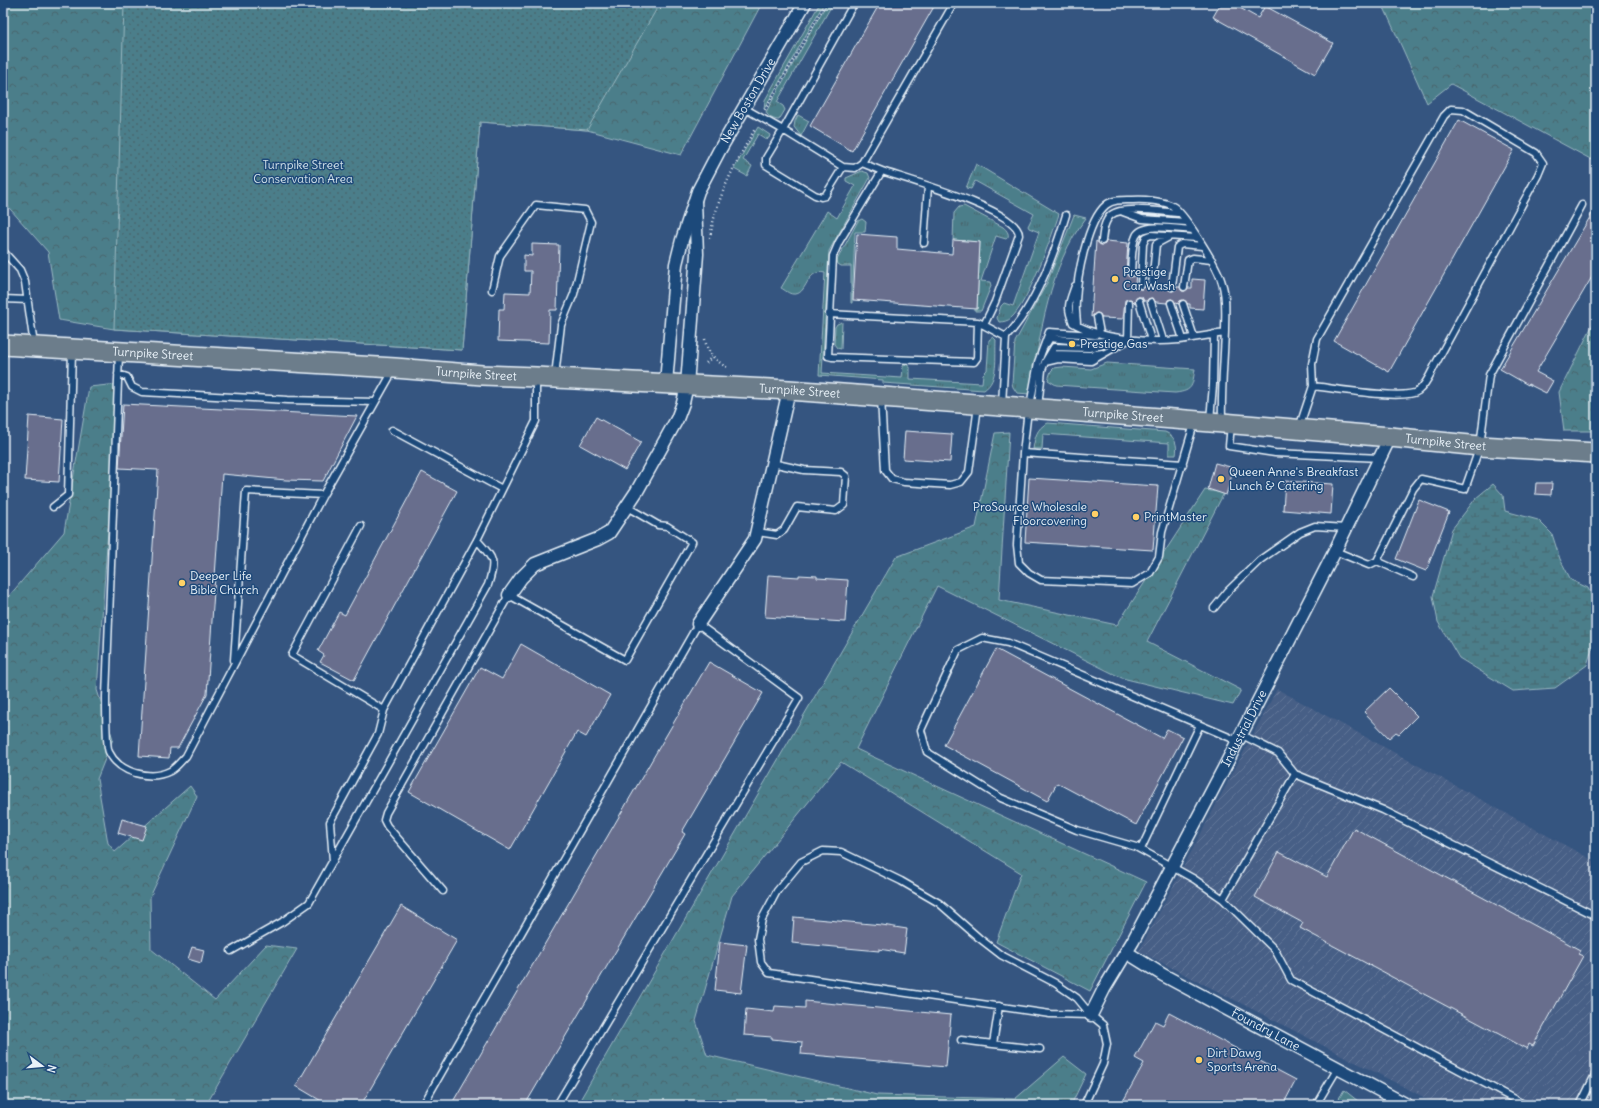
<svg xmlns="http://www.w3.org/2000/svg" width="1599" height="1108" viewBox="0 0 1599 1108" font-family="Delius,sans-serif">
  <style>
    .industrial { fill: url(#industrial-furrows) }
    .grass { fill: url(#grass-tufts); stroke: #9ab8c1 }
    .forest { fill: url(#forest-crowns); stroke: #9ab8c1 }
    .wetland { fill: url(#wetland-marsh); stroke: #9ab8c1 }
    .park { fill: url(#park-dots); stroke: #9ab8c1 }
    .building { fill: #676e8d; stroke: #e8f1f8 }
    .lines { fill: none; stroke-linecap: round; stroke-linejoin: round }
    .service-casing { stroke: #e8f1f8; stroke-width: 9 }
    .minor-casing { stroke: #e8f1f8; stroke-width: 15 }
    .primary-casing { stroke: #e8f1f8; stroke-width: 22 }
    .path { stroke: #e8f1f8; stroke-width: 2.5; stroke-dasharray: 1 3; stroke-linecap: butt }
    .service { stroke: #1f4a7a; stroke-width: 6 }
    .minor { stroke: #1f4a7a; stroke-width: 12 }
    .primary { stroke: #6c7d8b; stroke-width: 19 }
    .poi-dot { fill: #ffd166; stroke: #1f4a7a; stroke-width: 1.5 }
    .labels { text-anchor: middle; stroke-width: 3; stroke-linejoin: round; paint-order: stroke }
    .street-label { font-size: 12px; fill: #e8f1f8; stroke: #1f4a7a }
    .park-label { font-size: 12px; fill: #d0e0e8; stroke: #1f4a7a }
    .poi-label { font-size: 12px; fill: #e8f1f8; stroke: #1f4a7a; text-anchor: start }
  </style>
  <defs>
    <pattern id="industrial-furrows" width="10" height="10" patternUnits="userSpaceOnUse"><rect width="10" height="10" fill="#475f86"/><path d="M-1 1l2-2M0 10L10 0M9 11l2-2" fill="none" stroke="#627698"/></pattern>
    <pattern id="grass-tufts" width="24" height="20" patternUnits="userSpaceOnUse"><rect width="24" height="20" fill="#4b7e8a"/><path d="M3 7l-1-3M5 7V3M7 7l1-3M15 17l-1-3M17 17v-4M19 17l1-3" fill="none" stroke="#49666d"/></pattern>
    <pattern id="forest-crowns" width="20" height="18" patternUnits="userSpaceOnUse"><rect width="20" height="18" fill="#4b7e8a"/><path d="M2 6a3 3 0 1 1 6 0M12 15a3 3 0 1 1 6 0" fill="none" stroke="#49666d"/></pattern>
    <pattern id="wetland-marsh" width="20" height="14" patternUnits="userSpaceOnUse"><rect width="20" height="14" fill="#4b7e8a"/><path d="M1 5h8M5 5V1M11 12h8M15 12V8" fill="none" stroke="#49666d"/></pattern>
    <pattern id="park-dots" width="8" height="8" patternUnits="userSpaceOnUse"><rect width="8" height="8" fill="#4b7e8a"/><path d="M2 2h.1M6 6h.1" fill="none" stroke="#49666d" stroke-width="1.8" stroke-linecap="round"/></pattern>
  </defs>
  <rect width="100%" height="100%" fill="#355580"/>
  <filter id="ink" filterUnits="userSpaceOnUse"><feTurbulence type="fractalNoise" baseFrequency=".025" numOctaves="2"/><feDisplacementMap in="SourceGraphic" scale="8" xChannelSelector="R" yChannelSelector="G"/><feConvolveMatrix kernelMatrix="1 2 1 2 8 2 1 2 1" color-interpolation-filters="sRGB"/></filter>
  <g filter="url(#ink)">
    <path class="industrial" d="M1277,689L1596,862V1105H1439L1139,951Z"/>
    <path class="grass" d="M820,3H824L764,109L765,100Z
      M827,3H833L777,102L783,106L785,110L779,120C774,120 768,117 766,112Z
      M798,115L809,121L801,136L794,127L795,121Z
      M758,127L770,135L769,138L766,139L758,134L743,160L752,166L747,176L734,169Z
      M976,164L1059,214C1052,236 1027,305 1011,318C1008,321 1003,322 999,322L997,318L1001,306L1004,303L1013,306L1039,232L1029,228L1028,226L1034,214L975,181L971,189L966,188Z
      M862,171L868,173L870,178L829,251L822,373L902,378L903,366L906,364L910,367V379L982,383L983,374L987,370L989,340L993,337L996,340C995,357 999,380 984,390L883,383V380L819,375L825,273C805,268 808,296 793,294C789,294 785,290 781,288L827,211L837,218L855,186L846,181V178Z
      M964,206L1003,227C1007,230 1011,236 1006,239L996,236L981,281L990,282L991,286L981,311H975V308H977L980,242L953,240L954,213L959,207Z
      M1074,215L1086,218C1049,265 1040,336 1030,394L1017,393L1013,387L1012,383L1015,342L1047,283Z
      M862,219L866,222L865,232H855L852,303H851V266H841L838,264L837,260L858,221Z
      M842,322L841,349L837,348L834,344L835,327L837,324Z
      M1107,363L1195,369C1192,385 1194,391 1175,393L1056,385L1048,380L1051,371L1054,368L1062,367L1091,369Z
      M1048,423L1165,432C1175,436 1178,445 1176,455H1169V443L1043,434L1042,449H1033C1035,438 1036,428 1048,423Z"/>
    <path class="forest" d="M3,3H762L681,155L587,130L480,122L462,350L114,329L59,320L48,252L3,201Z
      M1382,3H1596V162L1451,84L1427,103Z
      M1596,318V431H1564L1559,392Z
      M118,384L97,690L113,739L97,779L108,843L115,852L190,786L197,796L150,897L151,949L215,1000L266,945L297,949L206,1105H3V603L64,532L89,387Z
      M1009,432L999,600L1117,625L1205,490L1224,493L1147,642L1241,690L1233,705L1122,678L937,586L856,749L1146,882L1090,991L996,942L1021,873L841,762L732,896L696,1021L707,1055L877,1095L1015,1099L1064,1057L1086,1074L1071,1105H577L896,557L976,527L995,433Z
      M1344,1090L1363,1105H1335Z"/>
    <path class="wetland" d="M1493,484L1503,495L1505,511L1538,520L1552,534L1560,559L1571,580L1588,588L1596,605V636L1587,665L1555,688L1513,691L1459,658L1438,622L1433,596L1452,529L1476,498Z"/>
    <path class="park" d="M107,3H660L587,130L480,122L462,350L114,329L124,5Z"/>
    <path class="building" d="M880,3H936L852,151L810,126Z
      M1221,3H1231L1258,18L1265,6L1333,43L1315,74L1213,17Z
      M1459,120L1514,150L1389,372L1334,341Z
      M1596,207V270L1536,372L1553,381L1546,393L1528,384V385L1500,369Z
      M857,234L897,237V249L952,254L953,240L980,242L977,309L853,300Z
      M1096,241L1102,245L1105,244L1106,241L1128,243L1126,273L1128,276L1131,277L1136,273L1135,284L1139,289H1143L1146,285H1148L1151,289H1154L1156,286H1168L1169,290L1172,291L1175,290L1177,287H1180L1182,291H1185L1188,288H1192V279L1205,280L1203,309L1190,308V304H1188L1184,300L1180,301L1179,304L1176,303L1172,299L1168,300L1167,303L1156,302L1152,298L1148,299L1147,301H1144L1142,297H1138L1135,300V303L1131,299L1125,300L1123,319L1102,318L1100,314L1097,313L1091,317Z
      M532,244L559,245L557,310H550L549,343L498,341L499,309H504L505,292L530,293L531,271H524V255L532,256Z
      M123,404L357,416L323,481L286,480L222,474L207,694L178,748H170L169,758L139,756L158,470L119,468Z
      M29,416L63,419L59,482L25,480Z
      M596,417L641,442L625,470L580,445Z
      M905,431L952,434L950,462L903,459Z
      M1215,463L1234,468L1226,495L1208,489Z
      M422,472L457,491L354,680L320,662L324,655L318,651L339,612L345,615Z
      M1029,478L1158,486L1153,550L1025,542Z
      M1285,481L1333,484L1331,514L1283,510Z
      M1536,483H1552L1551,495L1535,494Z
      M1419,500L1449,512L1426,571L1396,559Z
      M768,575L799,577V575L817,576V578L848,580L845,622L765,617Z
      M521,644L610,695L586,737L577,732L510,850L409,792L480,667L502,679Z
      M996,649L1162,738L1167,729L1183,737L1136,825L1057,783L1047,801L944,745Z
      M709,662L763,693L682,832L685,834L525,1105H451Z
      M1389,688L1417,716L1399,734L1396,732L1389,738L1364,712Z
      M122,819L147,826L142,840L118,833Z
      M1354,828L1580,950L1578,954L1583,956L1533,1046L1529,1044L1527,1049L1300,928L1303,923L1255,897L1279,852L1327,877Z
      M401,906L457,940L361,1105H328L296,1086Z
      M794,917L882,925L907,929L904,953L879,949V951L792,943Z
      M720,942L747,945L741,993L715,990Z
      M192,947L204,950L201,963L188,959Z
      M805,1001L951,1015L946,1067L801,1054L802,1042L772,1039V1037L744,1035L746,1009L774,1012L775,1006L805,1008Z
      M1169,1013L1296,1080L1283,1105H1121L1144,1063L1135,1058L1155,1021L1163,1025Z"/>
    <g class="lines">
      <defs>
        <path id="service" d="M744,108L783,130L766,158V165L815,195L821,197L825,196L843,167L855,168L862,163L954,3
          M862,163L882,171L839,242L833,256L828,356L832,357L974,362L977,358L978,322L1006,337L1002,404
          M843,167L783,130L854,3
          M882,171C905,179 1019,210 1019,235L995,302L984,325
          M1123,212L1142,219L1186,222
          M1102,241C1103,232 1104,221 1111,215C1122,205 1164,212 1179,213
          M924,243L928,186
          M3,251L20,270L25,282L34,345
          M1131,273C1132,262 1131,246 1136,236C1142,222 1178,229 1192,230
          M1141,285L1143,244L1146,237L1151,235L1197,238
          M1152,285L1156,244L1169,237
          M1075,286C1069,303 1066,306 1073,323C1100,339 1148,343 1179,340C1194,338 1209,335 1225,333
          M1172,287L1177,247L1182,244L1202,246
          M1184,287L1188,260L1193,258L1212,260
          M492,290L500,256L536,205L585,210L591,222L574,294L561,325L555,376
          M3,299L28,300
          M1139,301L1151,340
          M1151,302L1163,340
          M1171,303L1183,339
          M1183,304L1194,337
          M829,314L978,322
          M1097,317L1100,333
          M1077,325C1077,318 1075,309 1076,301C1077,277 1087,221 1106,205C1113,199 1124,200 1133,200C1142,199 1166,201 1174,207C1186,216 1218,267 1222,283C1227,297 1225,316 1225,331C1224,361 1221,391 1222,421
          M1006,337C1035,307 1054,255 1066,215
          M1128,340L1129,303
          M1047,343L1050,338L1088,342L1119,340
          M119,354L106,697C106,707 106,746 109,752C119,773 150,781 170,771C176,768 181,761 186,756L323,495L393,371
          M1049,358L1053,354L1090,355L1102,353
          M1045,362L1054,347L1089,348L1111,343
          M118,374L127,377L132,387L142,392L288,400L375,402
          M881,398L885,470L892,479L904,482L950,485L961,482L969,472L978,406
          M1030,406L1038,362L1049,332L1095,335
          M1038,407L1042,370L1045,362L1058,359L1091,361L1128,340
          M1028,410L1023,453L1017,545L1019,563L1029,573L1041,580L1132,584L1150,573L1159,557L1162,532L1194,424
          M1210,420L1213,385L1214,334
          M1231,425L1229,446L1275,453L1380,458
          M1299,428L1313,386L1312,364L1317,339L1444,116L1451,109L1463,110L1536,153L1543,163L1538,175L1435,365C1431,373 1426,385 1418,391C1405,401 1332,388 1313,386
          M392,430L502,489
          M1023,453L1183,464
          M53,507L68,495L72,351
          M361,526L292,655L384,710
          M757,532L777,535L784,530L797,507L836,511L844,505L846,476L841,472L804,470L772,463
          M1335,551L1369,565L1377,561L1413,489L1421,479L1465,489L1480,446L1489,375L1582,205
          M1377,561L1413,577
          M1214,608L1228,591L1260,560L1300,532L1315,526L1346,528
          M234,660L246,491L323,495
          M1240,734L1278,753L1295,774L1383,810L1596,916
          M1238,741L1008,643L982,638L958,650L921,730L927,752L1001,798L1077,830L1136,847L1194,879L1223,899L1275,950L1291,980L1525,1105
          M1141,849L1200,725
          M333,861L330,822L378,734L384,710L477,540L536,421V378
          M443,891L387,826L384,820L386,813L509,595L625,660L692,542L667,526L658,525L627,507
          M1223,899L1295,774
          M231,951L282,922L309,903L488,585C496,560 494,559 477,540
          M999,1006L993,1044L1040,1049
          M961,1040L993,1044
          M423,1105L698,624L799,698L557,1105
          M1084,1105L1103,1064L1107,1044L1103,1025L1091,1015L1077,998L1055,983L1001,955L979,938L939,903L901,881L841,852L823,851L801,862L777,891L762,919L758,939L761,962L769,973L1050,1014L1091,1015
          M1316,1105L1338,1068
          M1580,1105L1596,1073"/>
        <g id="minor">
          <path id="s1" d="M666,383L676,264L682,240L698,191L719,151L805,3"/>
          <path d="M509,595L521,578L535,564L598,539L609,533L637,491L677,419L683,403L687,385L697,254L695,201"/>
          <path d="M698,624L755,539L789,390"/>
          <path id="s2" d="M1126,952L1163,975L1407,1105"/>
          <path id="s3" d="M1091,1015L1104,989L1133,941L1224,768L1335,551L1390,437"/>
        </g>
        <g id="primary">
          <path id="s4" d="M3,345L395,368L482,375L536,377L789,390L1174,419L1390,437L1480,446L1596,453"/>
        </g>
      </defs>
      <use href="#service" class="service-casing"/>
      <use href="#minor" class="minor-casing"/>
      <use href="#primary" class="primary-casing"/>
      <path class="path" d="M765,110L826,3
        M710,238C716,198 735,164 755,129
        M705,339C707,353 716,361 728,368
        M706,363L712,357"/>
      <use href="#service" class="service"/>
      <use href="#minor" class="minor"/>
      <use href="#primary" class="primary"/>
    </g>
  </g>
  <g class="poi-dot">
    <circle cx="1115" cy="279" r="4"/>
    <circle cx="1072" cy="344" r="4"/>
    <circle cx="1221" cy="479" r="4"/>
    <circle cx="1095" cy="514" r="4"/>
    <circle cx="1136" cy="517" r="4"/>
    <circle cx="182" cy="583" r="4"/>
    <circle cx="1199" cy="1060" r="4"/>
  </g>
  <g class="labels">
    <g class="street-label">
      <text dy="4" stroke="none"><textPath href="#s1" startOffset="299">New Boston Drive</textPath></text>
      <text dy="4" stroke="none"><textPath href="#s4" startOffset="150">Turnpike Street</textPath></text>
      <text dy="4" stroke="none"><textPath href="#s4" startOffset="474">Turnpike Street</textPath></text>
      <text dy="4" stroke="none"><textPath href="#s4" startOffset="798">Turnpike Street</textPath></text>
      <text dy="4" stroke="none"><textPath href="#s4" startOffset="1122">Turnpike Street</textPath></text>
      <text dy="4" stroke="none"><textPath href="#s4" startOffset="1446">Turnpike Street</textPath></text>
      <text dy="4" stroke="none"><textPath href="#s3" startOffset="325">Industrial Drive</textPath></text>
      <text dy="4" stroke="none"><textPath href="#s2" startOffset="160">Foundry Lane</textPath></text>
    </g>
    <g class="park-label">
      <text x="303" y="169">Turnpike Street<tspan x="303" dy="14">Conservation Area</tspan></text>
    </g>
    <g class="poi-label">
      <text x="1123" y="276">Prestige<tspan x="1123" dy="14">Car Wash</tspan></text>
      <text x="1080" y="348">Prestige Gas</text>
      <text x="1229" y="476">Queen Anne's Breakfast<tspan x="1229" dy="14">Lunch &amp; Catering</tspan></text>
      <text x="1087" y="511" text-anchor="end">ProSource Wholesale<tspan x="1087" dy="14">Floorcovering</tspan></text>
      <text x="1144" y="521">PrintMaster</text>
      <text x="190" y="580">Deeper Life<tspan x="190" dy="14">Bible Church</tspan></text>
      <text x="1207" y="1057">Dirt Dawg<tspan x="1207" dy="14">Sports Arena</tspan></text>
    </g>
  </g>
  <rect width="1599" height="1108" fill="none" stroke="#1f4a7a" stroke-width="16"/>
  <rect x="8" y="8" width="1583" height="1092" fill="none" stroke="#e8f1f8" stroke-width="1.5" filter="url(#ink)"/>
  <g transform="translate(42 1066) rotate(106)" stroke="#1f4a7a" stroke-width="3" paint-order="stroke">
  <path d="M0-3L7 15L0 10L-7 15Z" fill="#e8f1f8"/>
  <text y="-6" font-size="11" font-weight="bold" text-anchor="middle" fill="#e8f1f8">N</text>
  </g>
</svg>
